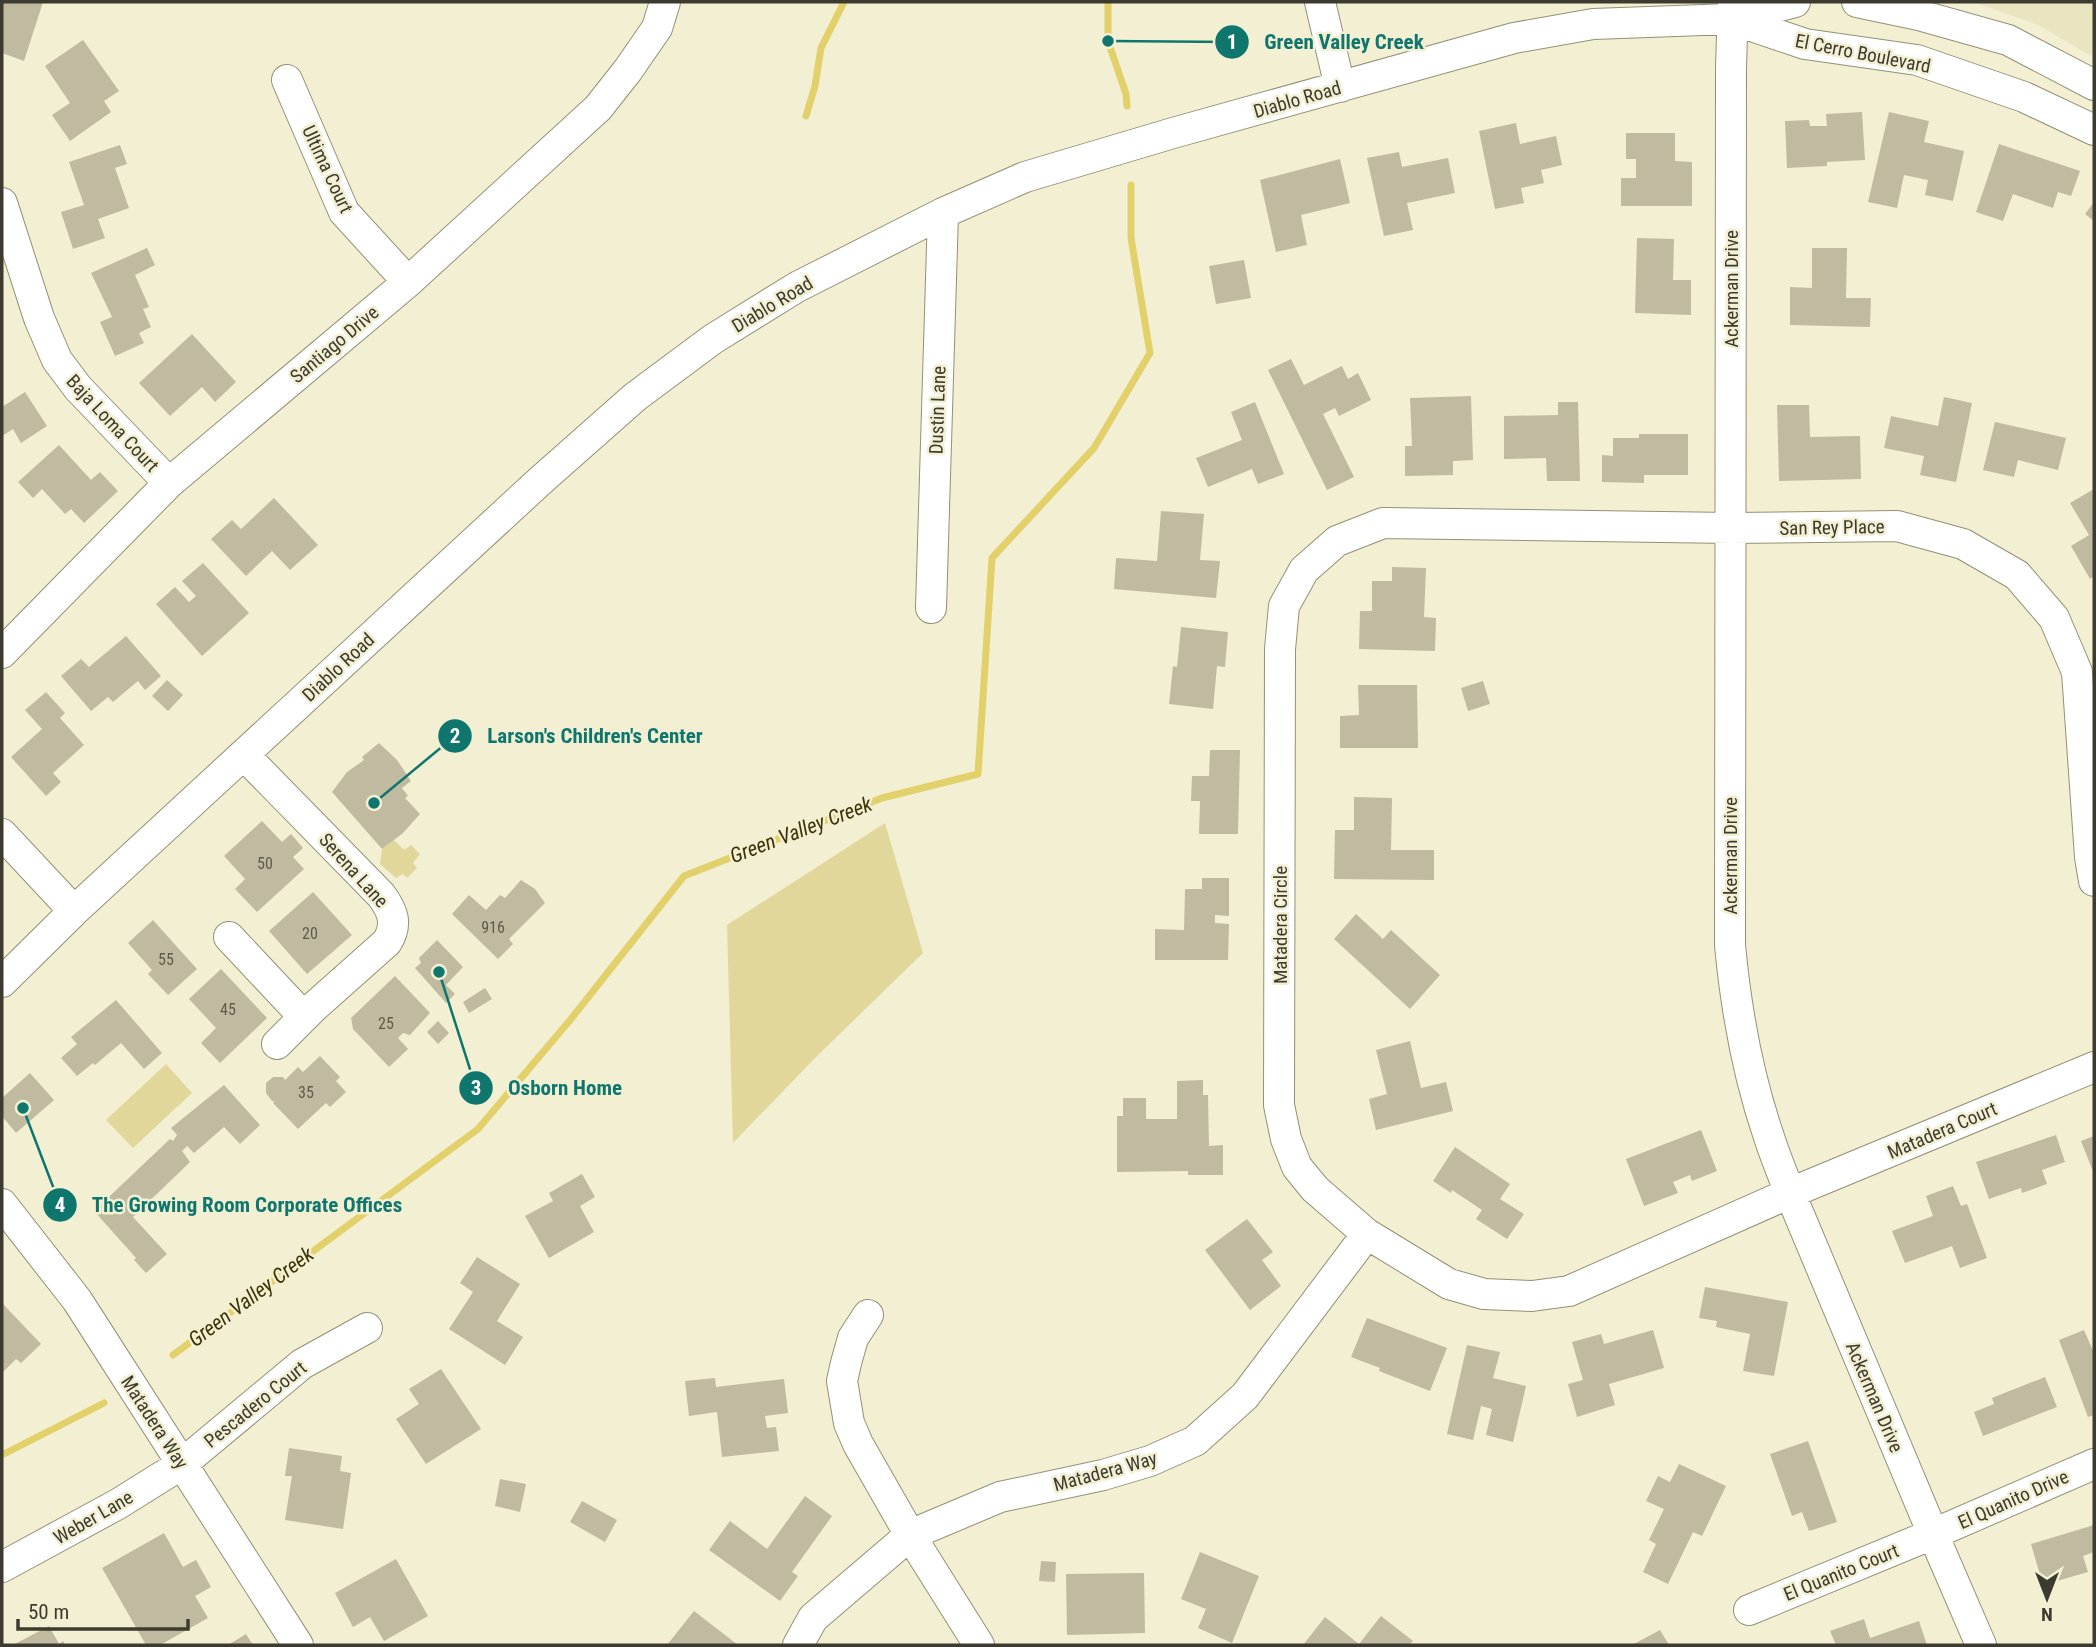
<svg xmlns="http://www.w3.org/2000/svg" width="2096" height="1647" viewBox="0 0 2096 1647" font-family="'Roboto Condensed',sans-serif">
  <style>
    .built { fill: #eae5c1 }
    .green { fill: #e2d79a }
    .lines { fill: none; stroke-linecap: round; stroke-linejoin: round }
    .stream { stroke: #e2d06b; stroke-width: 7 }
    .building { fill: #c0bba0 }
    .minor-casing { stroke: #949076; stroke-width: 32 }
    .minor { stroke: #fff; stroke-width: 30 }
    .labels { text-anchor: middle; stroke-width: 5; stroke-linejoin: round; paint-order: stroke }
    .number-label { font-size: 16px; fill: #5e5b4c }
    .street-label { font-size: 19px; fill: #3d3b30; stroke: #f3efd2 }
    .water-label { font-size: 21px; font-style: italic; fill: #3b3407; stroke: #f3efd2 }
    .leader { fill: none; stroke: #0f766e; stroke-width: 2.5 }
    .callout-dot { fill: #0f766e; stroke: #f3efd2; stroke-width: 2.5 }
    .mark-label { font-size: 21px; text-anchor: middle; font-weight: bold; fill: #fff }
    .callout-label { font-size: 21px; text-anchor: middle; font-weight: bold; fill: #0f766e; stroke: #f3efd2; stroke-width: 5; stroke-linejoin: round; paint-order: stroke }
  </style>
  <rect width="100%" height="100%" fill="#f3efd2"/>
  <path class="built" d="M1973,2H2094V51L2091,56L2038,25Z"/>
  <path class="green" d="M885,823L923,953L815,1058L733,1143L727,925Z
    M394,840L404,850L411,845L420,854L413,863L417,868L407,878L403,874L396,878L380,864L382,849Z
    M166,1064L192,1093L133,1148L106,1120Z"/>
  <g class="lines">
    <path class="stream" d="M1108,2V41L1126,94L1127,106
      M806,116L815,86L821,48L844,2
      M173,1355L478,1129L571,1019L684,876L882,798L978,774L992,558L1094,448L1150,353L1131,238V185
      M2,1455L104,1403"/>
  </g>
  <path class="building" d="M2,2H43L24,61L2,53Z
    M83,40L119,91L104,101L111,112L70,141L52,115L70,103L45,66Z
    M1862,112L1865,160L1827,162V166L1787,168L1785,121L1809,120L1810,126H1827L1826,114Z
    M1889,112L1929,121L1924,142L1964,151L1953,201L1925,195L1928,180L1904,175L1897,208L1868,202Z
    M1516,123L1520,144L1556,136L1562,165L1541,170L1544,183L1521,188L1524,203L1495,209L1479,131Z
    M1626,133H1675V161L1692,162V206H1621V178H1636V159H1626Z
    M1999,144L2080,171L2071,196L2058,192L2053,208L2013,194L2003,221L1976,212Z
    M120,145L127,164L115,168L129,208L98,219L105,238L73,249L61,212L84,205L69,162Z
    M1399,152L1402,167L1448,158L1455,193L1407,203L1413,230L1384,236L1367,158Z
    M1340,159L1350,203L1301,215L1307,245L1276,252L1260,180Z
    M2094,202V221L2085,214Z
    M1637,238L1674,239L1673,280H1691V315L1635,313Z
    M147,248L155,265L135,275L149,307L143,309L151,327L139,333L144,343L115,356L100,322L112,317L91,273Z
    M1812,248H1847L1846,298H1871L1870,327L1790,325V287L1812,288Z
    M1244,260L1251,298L1216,304L1209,266Z
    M192,334L236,382L215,402L202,387L170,416L139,383Z
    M1291,359L1304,385L1342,366L1348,379L1358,373L1371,400L1339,416L1335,408L1323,414L1354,477L1327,490L1268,370Z
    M25,392L47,426L21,443L13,429L2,436V407Z
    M1471,396L1473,460L1453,461V475L1405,476V446H1412L1410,398Z
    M1944,397L1972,403L1956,482L1920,475L1924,456L1884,448L1891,416L1938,426Z
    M1255,402L1284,474L1258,484L1252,469L1208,487L1196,458L1242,440L1231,412Z
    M1558,402H1578L1580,481H1547L1546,458L1504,459V416L1558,415Z
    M1777,405H1809L1810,437L1860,436L1861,479L1779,481Z
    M1995,422L2066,438L2058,470L2018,460L2014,477L1983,470Z
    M1639,434H1688V475H1644V483L1602,482V455L1613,456V438H1639Z
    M59,445L91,480L100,472L118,491L84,523L71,509L65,514L42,489L33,498L18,482Z
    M2094,489V576L2090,579L2071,546L2089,535L2070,503Z
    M274,498L318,545L290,570L272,551L246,576L211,539L232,520L241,529Z
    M1161,511L1204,514L1200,560L1220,561L1216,598L1114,589L1116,558L1157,561Z
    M203,563L249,613L202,656L156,604L175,587L189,602L196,596L182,581Z
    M1392,567L1426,568L1424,617L1436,618L1435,651L1359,649L1360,611H1372V581H1392Z
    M1181,627L1228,632L1225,667L1217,666L1213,709L1169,704L1173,666L1177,667Z
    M126,636L161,676L145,690L138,681L113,702L108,697L91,711L61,676L81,659L89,667Z
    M167,680L183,695L168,711L152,696Z
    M1483,681L1490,704L1468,711L1461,688Z
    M1358,685H1417L1418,748H1340V716L1359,715Z
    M46,692L65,713L60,718L84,745L53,773L61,782L46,796L11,757L42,729L25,710Z
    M379,743L397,760L411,781L402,788L408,796L405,798L420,814L403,833L382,849L332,792L347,772L364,760L362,757Z
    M1210,750H1240L1238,834H1199L1200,801H1191L1192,776H1209Z
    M1354,797L1392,798L1391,850H1434V880L1334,879L1335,830H1354Z
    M262,821L282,842L291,834L303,848L293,857L304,869L257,912L235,889L245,879L224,856Z
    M1202,878H1229V916L1215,915V923L1229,924L1228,960H1155V929L1184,930L1185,889H1202Z
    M521,880L535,889L545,903L509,939L513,944L498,959L452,914L469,895L486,910L500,895L505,898Z
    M313,892L352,935L307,974L269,931Z
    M1356,914L1383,939L1391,930L1440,975L1410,1009L1334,939Z
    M153,920L197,969L168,995L148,974L152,970L128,943Z
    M437,940L463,967L446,985L455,994L446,1003L415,968L421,963L419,958Z
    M221,969L267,1018L220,1063L201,1043L216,1028L189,999Z
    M395,976L430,1013L410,1035L403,1033L398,1038L408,1049L389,1067L353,1029L351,1018Z
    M485,988L492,999L469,1013L463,1002Z
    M116,1000L162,1053L144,1069L121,1043L95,1065L93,1063L77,1076L61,1058L77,1044L71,1037Z
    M438,1021L449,1033L438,1044L427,1032Z
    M1410,1041L1421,1088L1446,1082L1453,1111L1376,1130L1369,1099L1387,1094L1376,1050Z
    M320,1056L340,1077L336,1081L346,1092L330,1107L326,1103L298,1129L273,1103L275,1101H272L266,1093V1083L273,1077H283L285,1080L298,1067L303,1072Z
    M30,1073L54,1100L16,1133L2,1116V1098Z
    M1203,1080V1095H1208L1209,1146L1223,1145V1175H1188V1171L1117,1172V1116H1123V1098H1146V1119H1177V1081Z
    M224,1085L260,1125L240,1144L224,1127L194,1153L187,1146L182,1151L190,1162L133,1217L167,1254L146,1273L134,1260L136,1258L94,1211L170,1139L173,1141L177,1135L171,1128Z
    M1701,1130L1717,1171L1692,1181L1690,1175L1673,1182L1678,1193L1644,1206L1626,1159Z
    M2056,1135L2065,1162L2042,1170L2047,1184L2022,1193L2021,1188L1989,1199L1976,1162Z
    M2094,1136V1174L2081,1141Z
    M1455,1147L1510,1184L1500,1199L1524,1214L1507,1239L1476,1219L1482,1210L1452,1190L1451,1193L1433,1181Z
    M582,1174L595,1197L580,1206L594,1232L549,1258L525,1216L553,1201L549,1193Z
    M1953,1186L1961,1206L1967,1204L1987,1258L1960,1268L1952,1246L1905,1263L1892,1231L1933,1216L1926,1196Z
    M1247,1219L1273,1252L1262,1260L1281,1286L1250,1310L1205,1250Z
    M477,1257L520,1284L497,1321L523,1337L505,1365L449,1329L473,1292L460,1283Z
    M1705,1287L1788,1302L1774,1376L1743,1371L1750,1334L1716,1327L1717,1321L1699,1318Z
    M2,1303L41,1344L21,1363L16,1359L2,1373Z
    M1367,1318L1447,1348L1430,1391L1379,1371L1380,1368L1351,1357Z
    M1653,1330L1664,1368L1609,1384L1615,1405L1577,1417L1568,1384L1583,1380L1572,1342L1601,1334L1604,1344Z
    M2084,1330L2094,1353V1415L2088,1417L2059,1340Z
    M1467,1345L1500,1352L1493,1378L1526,1386L1513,1442L1486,1435L1492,1409L1481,1406L1473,1440L1447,1434Z
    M441,1369L481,1429L426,1464L396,1419L419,1404L409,1389Z
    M2045,1377L2057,1407L1983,1436L1974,1412L1994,1404L1992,1398Z
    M715,1378L716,1387L784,1379L788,1413L765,1416L767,1428L776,1427L779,1451L722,1457L717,1412L689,1416L685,1381Z
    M1808,1441L1837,1522L1809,1531L1802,1512L1792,1516L1770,1454Z
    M289,1448L342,1456L340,1471L351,1473L343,1529L285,1520L292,1476H285Z
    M1679,1464L1726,1486L1702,1536L1693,1532L1668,1584L1643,1572L1656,1544L1649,1540L1664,1509L1646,1501L1658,1476L1670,1482Z
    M500,1479L526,1484L520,1512L495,1506Z
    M805,1496L832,1516L792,1572L798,1576L780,1601L709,1550L730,1521L767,1549Z
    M582,1501L617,1520L605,1542L570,1522Z
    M2094,1525V1552L2083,1556L2088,1572L2043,1585L2031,1544Z
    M164,1533L183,1567L196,1560L211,1587L195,1596L208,1618L160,1645H146L102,1568Z
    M1200,1552L1259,1576L1232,1643L1198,1628L1206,1609L1181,1599Z
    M396,1559L428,1616L384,1641L370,1617L353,1627L335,1593Z
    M1041,1561L1056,1562L1055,1582L1039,1581Z
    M1144,1573L1145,1633L1067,1635L1066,1574Z
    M694,1611L738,1645H667Z
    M1381,1616L1413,1641L1409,1645H1303L1325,1617L1359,1644Z
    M1864,1619L1870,1638L1919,1621L1927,1645H1836L1830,1631Z
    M49,1626L59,1644L63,1641L65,1645H13Z
    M1660,1630L1669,1645H1632Z
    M246,1634L253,1645H228Z"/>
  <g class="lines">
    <defs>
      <path id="minor" d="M1320,2L1340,87
        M1733,2L1731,68L1730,945C1736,1009 1748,1076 1769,1137C1775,1156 1783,1175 1790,1193L1933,1534L1981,1645
        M1857,2L1919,15L2008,40L2094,85
        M1731,19L1805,44L1917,60L2024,97L2094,130
        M287,80L344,212L408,282
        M2,203L39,318L57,360L78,388L169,483
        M931,608L943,213
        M2,653L169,483L408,282L598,108L628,70L657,28L665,2
        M244,755L381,895C393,911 398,924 387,942L314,1007L277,1044
        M2,834L74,911
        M2094,881L2090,857L2077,672L2054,618L2017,575L1963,544L1897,526L1731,528L1383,523L1337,541L1304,570L1284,606L1280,649L1279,1105L1286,1139L1297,1167L1315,1189L1367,1234L1449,1284L1484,1294L1532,1296L1569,1291L1790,1193L2094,1067
        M229,937L304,1017
        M2,982L74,911L540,481L635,397L713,339L797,287L943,213L1025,177L1173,133L1514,38L1593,24L1731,19L1795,2
        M2,1204L77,1300L298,1645
        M868,1315L853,1338L846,1363L842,1381L849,1423L858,1444L910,1535L979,1645
        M2,1567L118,1504L182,1464L302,1364L367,1328
        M1749,1610L1933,1534L2094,1464
        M798,1645L813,1618L910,1535L1000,1497L1103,1475L1150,1461L1195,1441L1245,1396L1367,1234"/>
    </defs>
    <use href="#minor" class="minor-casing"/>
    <use href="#minor" class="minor"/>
  </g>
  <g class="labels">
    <g class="number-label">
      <text x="265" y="869">50</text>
      <text x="493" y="933">916</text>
      <text x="310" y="939">20</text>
      <text x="166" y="965">55</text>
      <text x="228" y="1015">45</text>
      <text x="386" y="1029">25</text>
      <text x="306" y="1098">35</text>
    </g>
    <g class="street-label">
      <text transform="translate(1863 53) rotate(11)" y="7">El Cerro Boulevard</text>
      <text transform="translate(1297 99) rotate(-16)" y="7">Diablo Road</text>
      <text transform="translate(328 169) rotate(65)" y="7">Ultima Court</text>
      <text transform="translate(1731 289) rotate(-90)" y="7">Ackerman Drive</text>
      <text transform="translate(772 304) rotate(-31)" y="7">Diablo Road</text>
      <text transform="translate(334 344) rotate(-40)" y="7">Santiago Drive</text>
      <text transform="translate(937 410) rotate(-88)" y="7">Dustin Lane</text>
      <text transform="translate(113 423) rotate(47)" y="7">Baja Loma Court</text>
      <text transform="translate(1832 527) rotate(-1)" y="7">San Rey Place</text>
      <text transform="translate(338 667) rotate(-43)" y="7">Diablo Road</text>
      <text transform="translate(1730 856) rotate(-90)" y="7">Ackerman Drive</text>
      <text transform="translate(354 870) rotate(48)" y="7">Serena Lane</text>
      <text transform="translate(1280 925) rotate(-90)" y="7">Matadera Circle</text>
      <text transform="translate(1942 1130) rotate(-23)" y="7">Matadera Court</text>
      <text transform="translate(1875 1397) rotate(67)" y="7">Ackerman Drive</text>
      <text transform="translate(255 1404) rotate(-39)" y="7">Pescadero Court</text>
      <text transform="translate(155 1422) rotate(57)" y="7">Matadera Way</text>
      <text transform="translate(1105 1471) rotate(-15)" y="7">Matadera Way</text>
      <text transform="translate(2013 1499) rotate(-24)" y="7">El Quanito Drive</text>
      <text transform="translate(93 1517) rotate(-30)" y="7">Weber Lane</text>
      <text transform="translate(1841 1572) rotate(-22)" y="7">El Quanito Court</text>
    </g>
    <g class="water-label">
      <text transform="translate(801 830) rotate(-21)" y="7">Green Valley Creek</text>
      <text transform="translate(251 1297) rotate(-37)" y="7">Green Valley Creek</text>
    </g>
  </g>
  <path class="leader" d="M1108 41L1232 42M374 803L455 736M439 972L476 1088M23 1108L60 1205"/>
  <g class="callout-dot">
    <circle cx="1108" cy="41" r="7"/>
    <circle cx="374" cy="803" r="7"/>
    <circle cx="439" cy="972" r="7"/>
    <circle cx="23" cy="1108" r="7"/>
    <circle cx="1232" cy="42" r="18"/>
    <circle cx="455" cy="736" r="18"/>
    <circle cx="476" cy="1088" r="18"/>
    <circle cx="60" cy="1205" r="18"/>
  </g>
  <g class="mark-label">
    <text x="1232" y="49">1</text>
    <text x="455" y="743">2</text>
    <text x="476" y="1095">3</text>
    <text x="60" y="1212">4</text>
  </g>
  <g class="callout-label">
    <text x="1344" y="49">Green Valley Creek</text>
    <text x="595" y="743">Larson's Children's Center</text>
    <text x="565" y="1095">Osborn Home</text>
    <text x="247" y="1212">The Growing Room Corporate Offices</text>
  </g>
  <rect width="2096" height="1647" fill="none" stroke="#3d3b30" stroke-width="7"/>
  <g transform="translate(2047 1598) rotate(180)" stroke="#f3efd2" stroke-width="5" paint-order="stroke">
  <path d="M0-5L12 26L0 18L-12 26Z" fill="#3d3b30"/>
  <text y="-10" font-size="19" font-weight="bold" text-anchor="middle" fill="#3d3b30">N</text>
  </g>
  <path d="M18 1619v10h170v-10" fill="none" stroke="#3d3b30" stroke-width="3.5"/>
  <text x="28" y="1619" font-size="21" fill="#3d3b30" stroke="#f3efd2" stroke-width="5" paint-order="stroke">50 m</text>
</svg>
